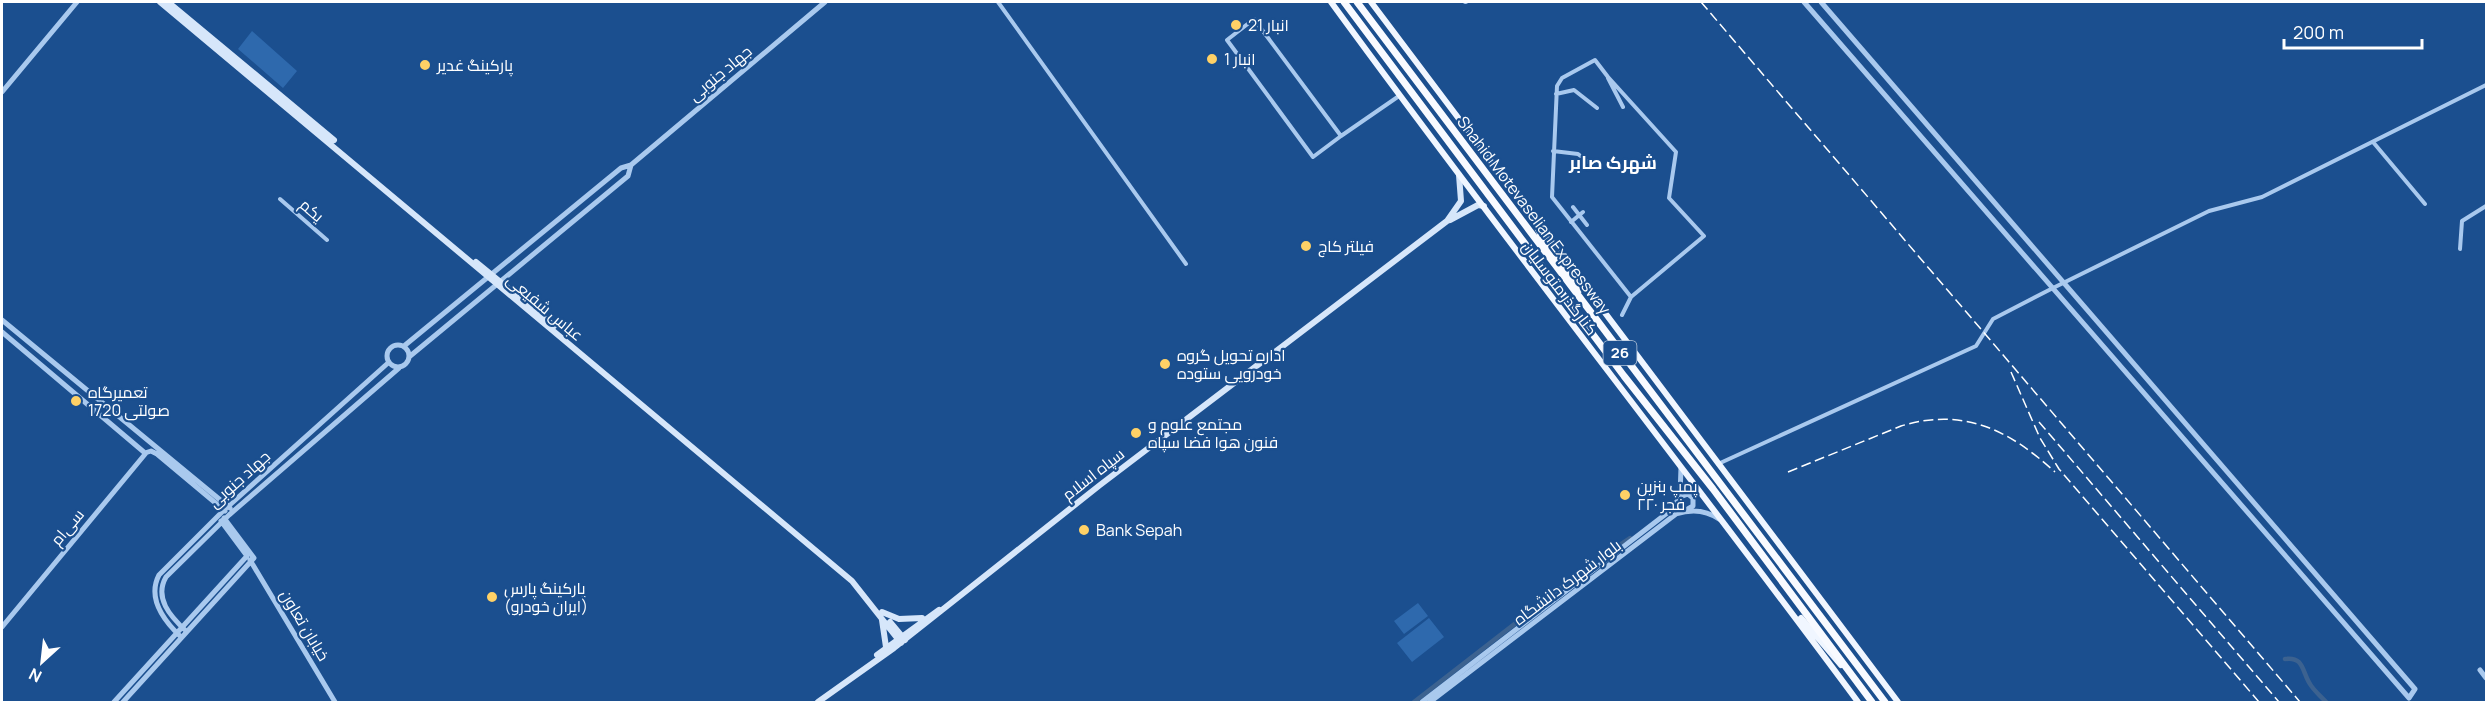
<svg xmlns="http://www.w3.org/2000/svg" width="2488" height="704" viewBox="0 0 2488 704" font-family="Manrope,Cairo,sans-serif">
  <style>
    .green { fill: #2e69ad }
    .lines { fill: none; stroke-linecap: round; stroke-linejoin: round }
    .canal { stroke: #3c6290; stroke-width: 4.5 }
    .minor { stroke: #a9c9ee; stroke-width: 4 }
    .tertiary { stroke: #a9c9ee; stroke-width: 5 }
    .secondary { stroke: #d6e6fa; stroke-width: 6 }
    .primary { stroke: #f0f6ff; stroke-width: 6 }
    .trunk { stroke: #f8faff; stroke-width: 7 }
    .rail { stroke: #fff; stroke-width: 1.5; stroke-dasharray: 10 4.5; stroke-linecap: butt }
    .poi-dot { fill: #ffd166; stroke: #1b4f8f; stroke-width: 2 }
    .labels { text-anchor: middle; stroke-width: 4.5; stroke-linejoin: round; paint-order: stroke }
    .shield { fill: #1b4f8f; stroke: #bbcadd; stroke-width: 1.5 }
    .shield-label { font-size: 15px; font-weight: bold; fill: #fff }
    .poi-label { font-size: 16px; fill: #fff; stroke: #1b4f8f; text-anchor: start }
    .street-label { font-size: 16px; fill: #fff; stroke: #1b4f8f }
    .neighbourhood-label { font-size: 18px; font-weight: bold; fill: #fff; stroke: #1b4f8f }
  </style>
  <rect width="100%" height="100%" fill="#1b4f8f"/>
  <path class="green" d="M252,31L297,71L283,88L238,49Z
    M1418,603L1428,616L1404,634L1394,621Z
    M1429,618L1444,637L1412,662L1397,643Z"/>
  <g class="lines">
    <path class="canal" d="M1600,558L1630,538
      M2285,659C2304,656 2302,672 2310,684C2314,691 2321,696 2326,702
      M1414,702L1592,564"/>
    <path class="minor" d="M998,2L1186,264
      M1465,2H1466
      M1254,19L1341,136L1313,157L1227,40Z
      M1608,78L1623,107
      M1556,94L1574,90L1597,108
      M1341,136L1399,96
      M2373,142L2425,204
      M1553,151L1578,154L1588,162
      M280,199L327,240
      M1573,207L1587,225
      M1571,222L1583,212
      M2460,249L2462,221L2486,206
      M1622,315L1631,297L1704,236L1669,198L1676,152L1608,77L1595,60L1562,78L1557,86L1552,197L1631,297
      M1718,464L1976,346L1993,319L2053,288L2209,211L2262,197L2486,85"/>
    <path class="tertiary" d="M1804,2L2409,698L2415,689L1821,2
      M2,92L77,2
      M2,320L230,508
      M2,332L145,453L151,451L157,454L225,511
      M387 356a11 11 0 1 1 22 0a11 11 0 1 1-22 0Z
      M404,346L621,168L631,165L825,2
      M409,357L628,176L631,165
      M1680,497L1688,494L1693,498V506L1686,510
      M250,560L335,702
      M2,627L146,453
      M186,631C170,616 154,598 166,577L229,515L399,368
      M181,637C164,621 147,598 159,575L224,510L388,363
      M2480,670L2486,678
      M114,702L247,556L221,521
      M123,702L254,558L224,518
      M1422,702L1671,510L1680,497L1681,467
      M1430,702L1676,514C1691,509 1706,510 1719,519"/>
    <path class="secondary" d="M160,2L852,581L901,643
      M168,2L334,140
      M1450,220L1478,205L1484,206
      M476,262L554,326
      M882,612L899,619L922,618
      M882,620L886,647
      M890,622L905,640
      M877,655L939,610
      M818,702L894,648L1100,485L1447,221L1461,201L1459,175"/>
    <path class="primary" d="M1331,2C1503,238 1684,467 1858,702
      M1371,2L1898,702
      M1801,618L1841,665"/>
    <path class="trunk" d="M1344,2L1624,376L1713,489L1872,702
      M1357,2L1885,702
      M1534,218L1541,235L1578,291"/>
    <path class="rail" d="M1701,2L2300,702
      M2011,372L2040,438L2059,469L2259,702
      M2039,422L2279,702
      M1788,472L1901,426C1964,407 2009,430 2055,472"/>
  </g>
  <g class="poi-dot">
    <circle cx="1236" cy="25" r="6"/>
    <circle cx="1212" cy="59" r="6"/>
    <circle cx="425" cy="65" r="6"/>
    <circle cx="1306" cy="246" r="6"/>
    <circle cx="1165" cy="364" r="6"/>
    <circle cx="76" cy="401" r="6"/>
    <circle cx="1136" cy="433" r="6"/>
    <circle cx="1625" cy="495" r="6"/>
    <circle cx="1084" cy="530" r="6"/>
    <circle cx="492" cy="597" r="6"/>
  </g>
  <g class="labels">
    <rect class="shield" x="1603.5" y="341" width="33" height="24" rx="4.5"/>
    <g class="shield-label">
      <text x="1620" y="358">26</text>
    </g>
    <g class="poi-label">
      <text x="1248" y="31">انبار 21</text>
      <text x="1224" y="65">انبار 1</text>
      <text x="437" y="71">پارکینگ غدیر</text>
      <text x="1318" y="252">فیلتر کاج</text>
      <text x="1177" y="361">اداره تحویل گروه<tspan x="1177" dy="18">خودرویی ستوده</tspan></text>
      <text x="88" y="398">تعمیرگاه<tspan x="88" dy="18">1720 صولتی</tspan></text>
      <text x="1148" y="430">مجتمع علوم و<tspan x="1148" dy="18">فنون هوا فضا سپاه</tspan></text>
      <text x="1637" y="492">پمپ بنزین<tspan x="1637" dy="18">۲۲۰ فجر</tspan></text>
      <text x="1096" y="536">Bank Sepah</text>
      <text x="504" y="594">پارکینگ پارس<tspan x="504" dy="18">(ایران خودرو)</tspan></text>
    </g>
    <g class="street-label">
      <text transform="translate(720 73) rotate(-40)" y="6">جهاد جنوبی</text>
      <text transform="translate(312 210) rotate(41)" y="6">یکم</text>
      <text transform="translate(1534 215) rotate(53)" y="6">Shahid Motevaselian Expressway</text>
      <text transform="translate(1560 288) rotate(53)" y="6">کنارگذر متوسلیان</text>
      <text transform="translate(545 307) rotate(40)" y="6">عباس شفیعی</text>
      <text transform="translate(1093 474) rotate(-38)" y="6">سپاه اسلام</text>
      <text transform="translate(239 479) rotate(-42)" y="6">جهاد جنوبی</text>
      <text transform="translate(67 527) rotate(-50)" y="6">سی‌ام</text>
      <text transform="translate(1567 582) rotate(-37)" y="6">بلوار شهرک دانشگاه</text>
      <text transform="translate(305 625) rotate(59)" y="6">خیابان تعاون</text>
    </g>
    <g class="neighbourhood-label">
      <text x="1613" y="169">شهرک صابر</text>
    </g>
  </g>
  <rect width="2488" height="704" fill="none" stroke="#ffffff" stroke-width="6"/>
  <g transform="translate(42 662) rotate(207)" stroke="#1b4f8f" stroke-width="4.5" paint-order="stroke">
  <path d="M0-4.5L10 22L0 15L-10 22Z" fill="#ffffff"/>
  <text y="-9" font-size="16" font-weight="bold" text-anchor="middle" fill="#ffffff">N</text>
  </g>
  <path d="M2284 39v9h138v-9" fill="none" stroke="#ffffff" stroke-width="3"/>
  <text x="2293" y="39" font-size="18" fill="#ffffff" stroke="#1b4f8f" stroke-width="4.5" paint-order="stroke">200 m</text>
</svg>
